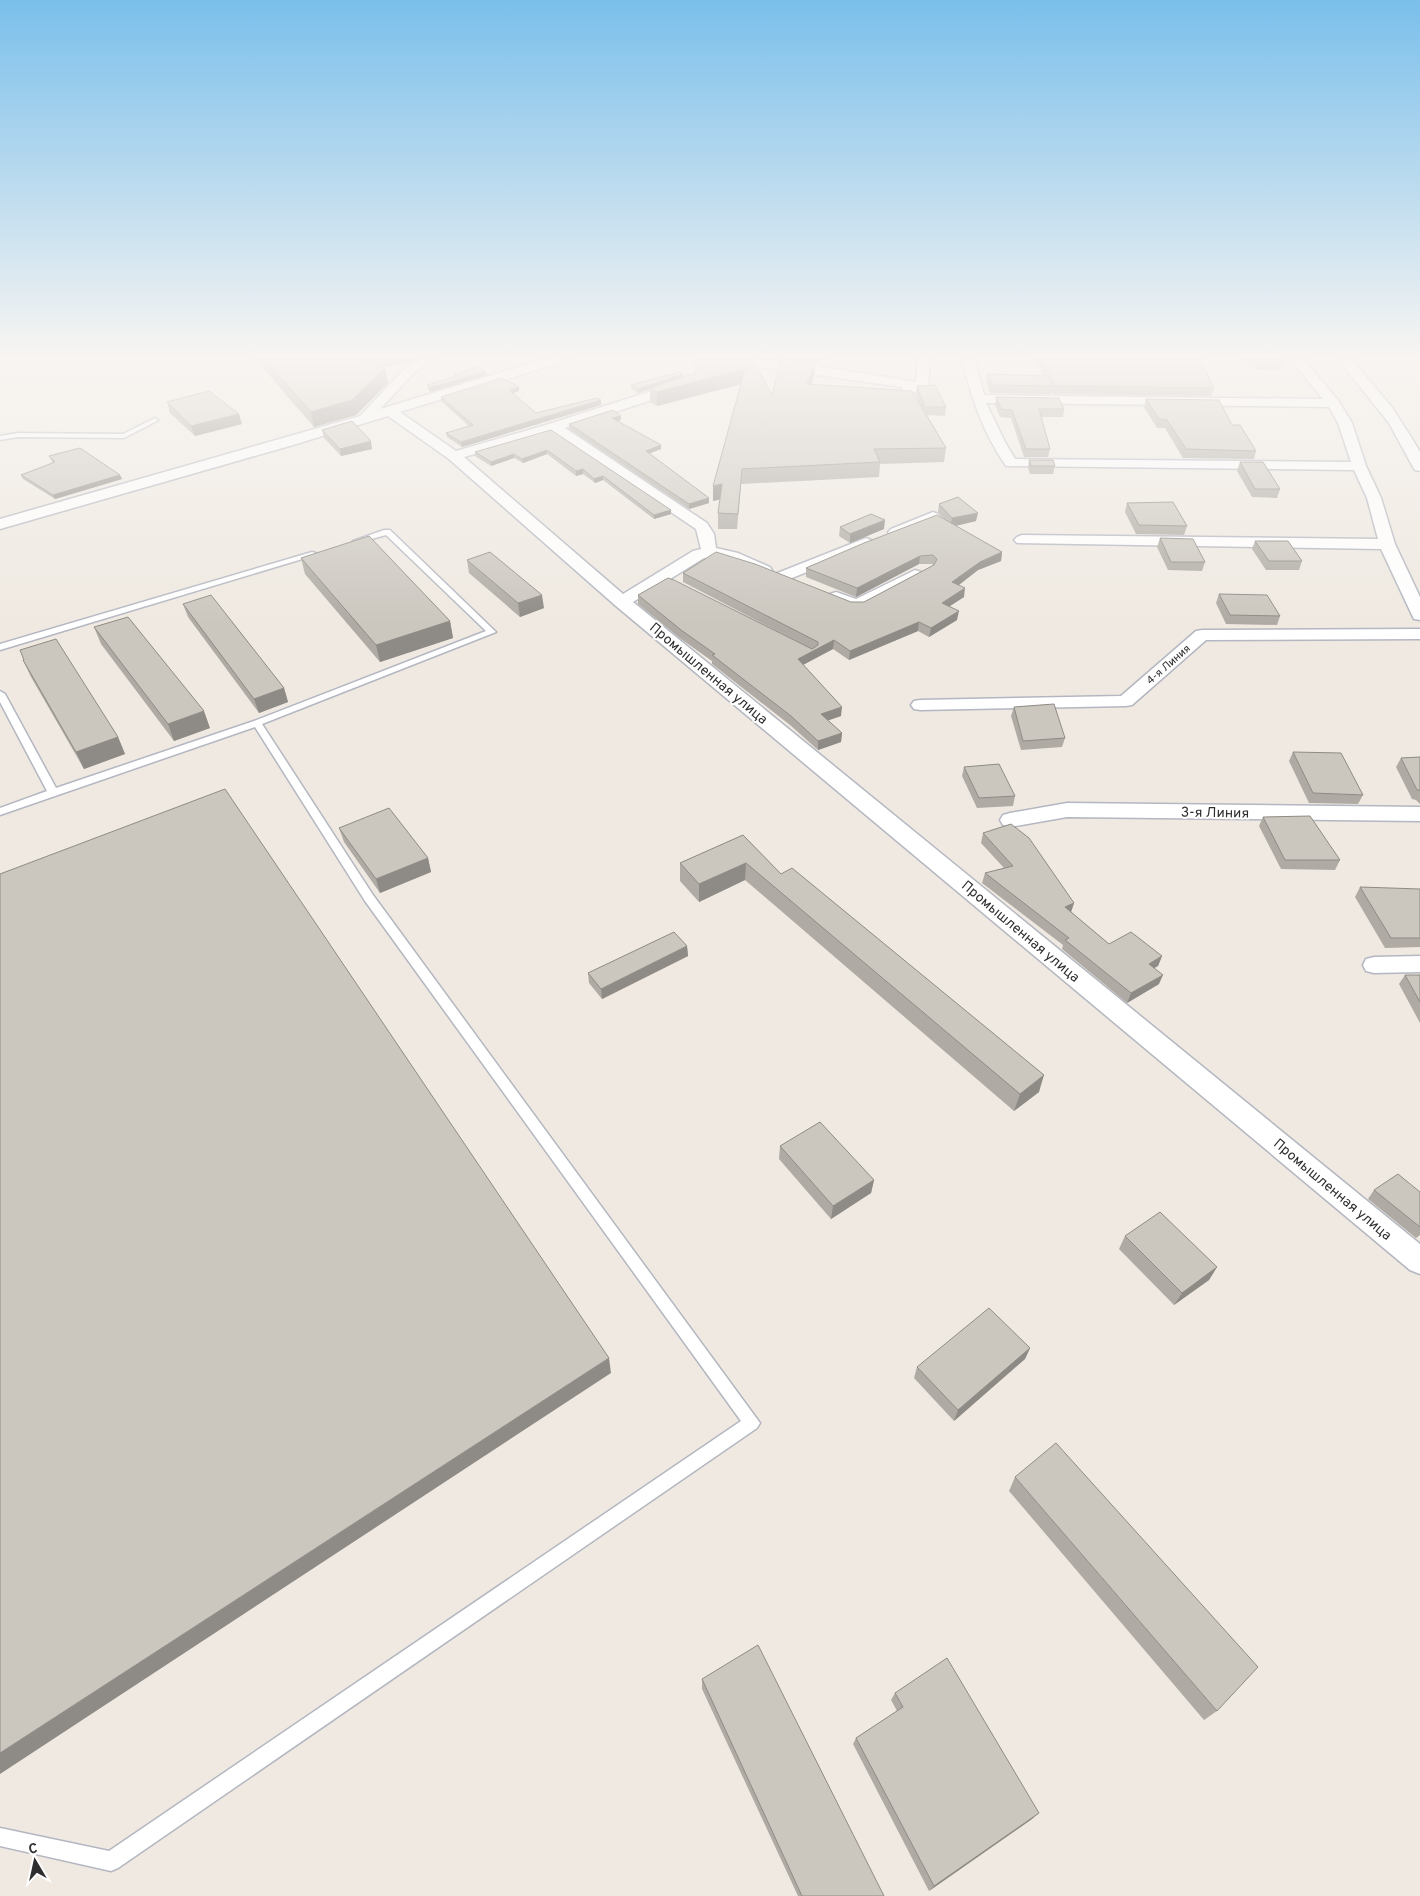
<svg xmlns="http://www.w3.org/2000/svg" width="1420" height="1896" viewBox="0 0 1420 1896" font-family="Overpass,sans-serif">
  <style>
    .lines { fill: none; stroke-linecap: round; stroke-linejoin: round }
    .service-casing { stroke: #b4b7c1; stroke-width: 3 }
    .minor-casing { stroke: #b4b7c1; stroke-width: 3 }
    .service { fill: #fff; fill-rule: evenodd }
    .minor { fill: #fff; fill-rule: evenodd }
    .wall { fill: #afaba4 }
    .shaded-wall { fill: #8e8b86 }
    .building { fill: #cbc7bf; stroke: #8e8b86 }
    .labels { text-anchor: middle; stroke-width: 4; stroke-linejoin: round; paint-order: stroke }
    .far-street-label { font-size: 11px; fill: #2e2e2e; stroke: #fff }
    .street-label { font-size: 14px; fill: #2e2e2e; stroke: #fff }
  </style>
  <rect width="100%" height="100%" fill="#efe9e1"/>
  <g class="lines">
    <defs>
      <path id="service" d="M155,418L158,420L157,421L124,438L18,437L0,440V436L18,433L123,434Z
        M384,530H390L496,632L262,724L373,895L760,1423L757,1428L118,1868L111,1871L0,1846V1828L109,1851L741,1421L365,901L255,727L0,815V808L47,791L0,702V691L5,694L56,788L254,721L486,631L386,535L357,543L353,541Z
        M312,552L319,554L0,650V644Z"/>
      <path id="minor" d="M418,358H432L414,373L380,409L548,358H568L566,361L400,412L456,451L549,424L673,384H683L684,387L683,390L565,428L707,523L714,534L716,548L738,553L770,567L772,570L770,573L764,575L722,558H704L633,602L1420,1244V1274L1410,1270L616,606L449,459L388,416L293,445L0,529V519L360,416L406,367ZM552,432L696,529L701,549L693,551L623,594L464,457Z
        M750,358L824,367L916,382L918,358H930L928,387L927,390L907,393L902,392V387L746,365L744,362Z
        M962,358H974L984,395L1323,399L1289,358H1302L1338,400L1352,423L1366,466L1381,498L1395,544L1420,597V620L1414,619L1412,615L1381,549L1017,543L1014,540L1017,537L1022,535L1378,539L1367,498L1354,470L1006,466C983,432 971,398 962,358ZM986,403L1329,407L1338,423L1351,462L1015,459L1005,442Z
        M1337,358H1350L1391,406L1411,437L1420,452V471L1415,470L1413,467L1389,423Z
        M933,512L938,514L941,517L938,520L896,537L891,535L888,532L891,529Z
        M866,538L871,540L874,543L871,546L787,580H775L773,577L775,574Z
        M915,570L921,572L923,575L921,578L857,610L830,600L828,597L830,594L836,592L856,599Z
        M1420,629V639L1206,640L1132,705L1126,706L920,710L914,709L911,705L914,701L920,700L1121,696L1196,631L1202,630Z
        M1067,803L1420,807V821L1067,817L1010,827L1003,825L1000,820L1003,815L1010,813Z
        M1420,956V972L1374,973L1366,971L1363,965L1366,959L1374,957Z"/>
    </defs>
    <use href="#service" class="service-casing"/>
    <use href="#minor" class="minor-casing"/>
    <use href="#service" class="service"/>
    <use href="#minor" class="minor"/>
  </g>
  <path class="wall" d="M254,358H415L411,361L384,368H385L388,383L356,415L314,427Z
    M789,358H830L828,360L821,359L819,364H815L814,377L811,384L919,403L916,394L917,386L946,407L945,416L927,415L946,448L944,462L880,464L879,477L741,484L737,529H718V513L720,499L713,501L741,384L657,406L650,402V389L638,393L631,389V385L683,377L695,373V363L772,395Z
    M1034,358H1199L1214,388L1211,396L1053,394L1052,392L1051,394L990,393L986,382L987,374L1043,376Z
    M1242,358H1281L1285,362L1282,370L1252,369Z
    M486,371L487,375L430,392L428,389L427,385L455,377L454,374Z
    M519,391L513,393L536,413L601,400V405L462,447L447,437L446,433L469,426L441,401V397Z
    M996,397L1064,409L1063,417H1041L1050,449L1048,457H1024L1011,418L1000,417L995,405Z
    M1146,399L1232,425L1256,451L1254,459L1183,458L1165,428H1157L1144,407Z
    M167,402L242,424L195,436L170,413Z
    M621,416V420L617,421L661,449L649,453L709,503L689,509L569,429V424Z
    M322,430L372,449L341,456L324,438Z
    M551,430L671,514L654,519L603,480L595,483L583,474L576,476L547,454L523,463L514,458L491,466L475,456V452Z
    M49,456L120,475L122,479L55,499L23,479L21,475L53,463Z
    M1029,460L1055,466L1053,474H1030L1028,468Z
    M1240,462L1280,489L1277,498L1252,497L1237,471Z
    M1127,503L1187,526L1184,535L1136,534L1125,512Z
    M939,504L976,521L956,526L1002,552L1001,561L978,570L959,585L964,597L949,606L957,620L929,637L918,631L849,660L833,649L803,665L841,716L828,720L842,733L841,742L818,750L790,725L712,664V661L681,639L638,604V595L804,645L683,582V573L851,602H864L933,565L932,564H919L856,597L806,577V568L944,519L938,512Z
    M840,527L884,529L850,543L839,536Z
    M1160,538L1205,562L1202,571L1168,570L1157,547Z
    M1255,541L1302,561L1299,570H1266L1252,549Z
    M301,558L450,621L453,638L380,662L305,574Z
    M467,560L544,608L520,617L469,573Z
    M1219,594L1280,616L1277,625L1226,624L1216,603Z
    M183,604L284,688L288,702L259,713L188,617Z
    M94,627L210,728L174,741L101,644Z
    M23,660L118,737L125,754L84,769L31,677Z
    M1014,707L1065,738L1062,747L1021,750L1011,716Z
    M1293,752L1363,795L1358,804L1309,803L1289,761Z
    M1420,757V804L1416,800L1412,799L1396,767L1401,758Z
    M964,767L1015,796L1013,806L977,808L962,776Z
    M1263,817L1340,860L1335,870L1281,869L1259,826Z
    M339,828L428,858L431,872L380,893L344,842Z
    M983,833L1074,903L1071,912L1109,944L1162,956L1158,966L1154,968L1159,984L1127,1003L1062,949L1063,945L982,883L985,873L1004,868L981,843Z
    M743,835L781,874L1039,1092L1014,1111L745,880L699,902L680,881V863Z
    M1360,887L1420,890V947L1385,948L1355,897Z
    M687,946L688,956L602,999L589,983L588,973Z
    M1405,975H1420V1023L1399,984Z
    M780,1146L874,1180L871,1193L831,1219L779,1159Z
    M1374,1190L1420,1192V1235L1416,1238L1368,1199Z
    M1125,1236L1217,1267L1209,1280L1174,1305L1119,1249Z
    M1030,1348L1025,1359L954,1421L914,1378L917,1367Z
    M1015,1477L1217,1711L1204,1720L1009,1491Z
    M702,1679L884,1896H798L702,1689Z
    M895,1693L1032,1819L929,1891L853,1744L856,1738L897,1711L891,1700Z"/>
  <path class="shaded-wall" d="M363,358H415L411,361L364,373L361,359Z
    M815,363L814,377L806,398L807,384Z
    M385,368L388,383L356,415L314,427L311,412Z
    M745,369V383L657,406V392Z
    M486,371L487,375L430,392V388Z
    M683,374V378L650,388V389L638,393V389Z
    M519,387V391L509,395V390Z
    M601,400V405L462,447L461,442Z
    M239,414L242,424L195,436L191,426Z
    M621,416V420L612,422V418Z
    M371,441L372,449L341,456L340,449Z
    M661,445V449L646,455V451Z
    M547,450V454L523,463L522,459Z
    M514,454V458L491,466V462Z
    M583,469V474L576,476V471Z
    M120,475L122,479L55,499L53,495Z
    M603,476V480L595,483L594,479Z
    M722,484V499L713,501V486Z
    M709,498V503L689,509V504Z
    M671,510V514L654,519V515Z
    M978,513L976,521L950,527L952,518Z
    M885,520L884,529L850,543V534Z
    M1002,552L1001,561L978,570L951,591L952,582L980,562Z
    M920,556L919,564L856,597L857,588Z
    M965,588L964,597L941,612L942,603Z
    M542,595L544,608L520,617L518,603Z
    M959,611L957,620L929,637L931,628Z
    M450,621L453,638L380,662L376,645Z
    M919,622L918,631L849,660L850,651Z
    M834,640L833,649L797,668L798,659Z
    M284,688L288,702L259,713L254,699Z
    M842,707L841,716L821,723V714Z
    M204,711L210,728L174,741L168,724Z
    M842,733L841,742L818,750V741Z
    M118,737L125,754L84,769L76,752Z
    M428,858L431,872L380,893L376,879Z
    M746,863L745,880L699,902V884Z
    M1074,903L1071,912L1062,916L1065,907Z
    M687,946L688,956L602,999L601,989Z
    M1162,956L1158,966L1145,973L1149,964Z
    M1163,975L1159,984L1127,1003L1131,993Z
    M1044,1075L1039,1092L1014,1111L1020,1094Z
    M874,1180L871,1193L831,1219L833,1206Z
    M1217,1267L1209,1280L1174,1305L1182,1293Z
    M1030,1348L1025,1359L954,1421L958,1410Z
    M609,1358L611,1373L0,1774V1753Z
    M1039,1813L1032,1819L929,1891L934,1886Z"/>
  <path class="building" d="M263,358H363L361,359L385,368L352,400L311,412Z
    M700,358H752L772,395L781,358L815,363L807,384L912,391L946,448L874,449L880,462L742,469L738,514L718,513L722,484L713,486L745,369L657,392L650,388L695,373L698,367L695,363Z
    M1040,358H1199L1214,388L1055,386Z
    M1252,358H1281L1285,362H1254Z
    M479,367L486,371L430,388L427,385L458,376L454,374Z
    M679,372L683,374L638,389L631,385Z
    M987,374L1048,376L1053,386L992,385Z
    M502,378L519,387L509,390L536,413L597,398L601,400L461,442L446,433L473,425L441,397Z
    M935,385L946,407H925L917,386Z
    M209,391L239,414L191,426L167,402Z
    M996,397L1059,398L1064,409H1039L1050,449H1026L1012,410L1001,409Z
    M1146,399L1219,400L1232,425H1240L1256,451L1186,449L1167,420L1159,419Z
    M613,410L621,416L612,418L661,445L646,451L709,498L689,504L569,424Z
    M352,421L371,441L340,449L322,430Z
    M551,430L671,510L654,515L603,476L594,479L583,469L576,471L547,450L522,459L514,454L491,462L475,452Z
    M80,448L120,475L53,495L21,475L55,462L49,456Z
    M1029,460H1053L1055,466H1031Z
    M1240,462H1263L1280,489H1255Z
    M958,497L978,513L952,518L939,504Z
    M1173,502L1187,526L1139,525L1127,503Z
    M871,514L885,520L850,534L840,527Z
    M937,515L1002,552L980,562L952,582L965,588L942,603L959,611L931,628L919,622L850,651L834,640L798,659L842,707L821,714L842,733L818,741L791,716L712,655L715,654L681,630L638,595L668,578L674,580L812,649L818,645V642L683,573L716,552L755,564L851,602H864L934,565L937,559L933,555L920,556L857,588L806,568L864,543Z
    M369,536L450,621L376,645L301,558Z
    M1160,538L1193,539L1205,562H1171Z
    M1255,541H1288L1302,561H1269Z
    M490,552L542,595L518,603L467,560Z
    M1219,594L1267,595L1280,616L1230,615Z
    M211,595L284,688L254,699L183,604Z
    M128,617L204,711L168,724L94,627Z
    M56,639L118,737L76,752L23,660H24L20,650Z
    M1054,704L1065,738L1023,741L1014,707Z
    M1293,752L1341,753L1363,795L1313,793Z
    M1420,757V790H1417L1401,758Z
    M999,764L1015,796L979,798L964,767Z
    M225,789L609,1358L0,1753V874Z
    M389,808L428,858L376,879L339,828Z
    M1310,816L1340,860H1285L1263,817Z
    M1011,824L1029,838L1074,903L1065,907L1109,944L1131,932L1162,956L1149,964L1163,975L1131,993L1065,940L1069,938L985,873L1013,866L983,833Z
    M743,835L781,874L792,868L1044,1075L1020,1094L746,863L699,884L680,863Z
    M1360,887L1420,889V938H1391Z
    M674,932L687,946L601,989L588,973Z
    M1405,975H1420V1002Z
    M820,1122L874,1180L833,1206L780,1146Z
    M1398,1174L1420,1192V1227L1374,1190Z
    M1160,1212L1217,1267L1182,1293L1125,1236Z
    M989,1308L1030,1348L958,1410L917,1367Z
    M1056,1443L1258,1667L1217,1711L1015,1477Z
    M758,1645L884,1896H802L702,1679Z
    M947,1658L1039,1813L934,1886L856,1738L903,1707L895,1693Z"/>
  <linearGradient id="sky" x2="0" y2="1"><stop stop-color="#7abfeb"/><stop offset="0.57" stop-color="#f8f5f2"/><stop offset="1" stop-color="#f8f5f2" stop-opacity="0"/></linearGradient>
  <rect width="1420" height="624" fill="url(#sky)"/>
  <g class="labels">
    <g class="far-street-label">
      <text transform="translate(1168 664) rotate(-41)" y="4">4-я Линия</text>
    </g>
    <g class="street-label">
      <text transform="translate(709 673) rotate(40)" y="5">Промышленная улица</text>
      <text transform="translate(1215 812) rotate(1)" y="5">3-я Линия</text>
      <text transform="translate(1021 931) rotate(40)" y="5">Промышленная улица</text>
      <text transform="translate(1333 1189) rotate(40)" y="5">Промышленная улица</text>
    </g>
  </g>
  <g transform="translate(35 1861) rotate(351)" stroke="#ffffff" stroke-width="4" paint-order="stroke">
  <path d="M0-4L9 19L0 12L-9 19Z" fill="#2e2e2e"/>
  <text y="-8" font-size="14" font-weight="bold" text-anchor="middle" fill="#2e2e2e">С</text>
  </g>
</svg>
